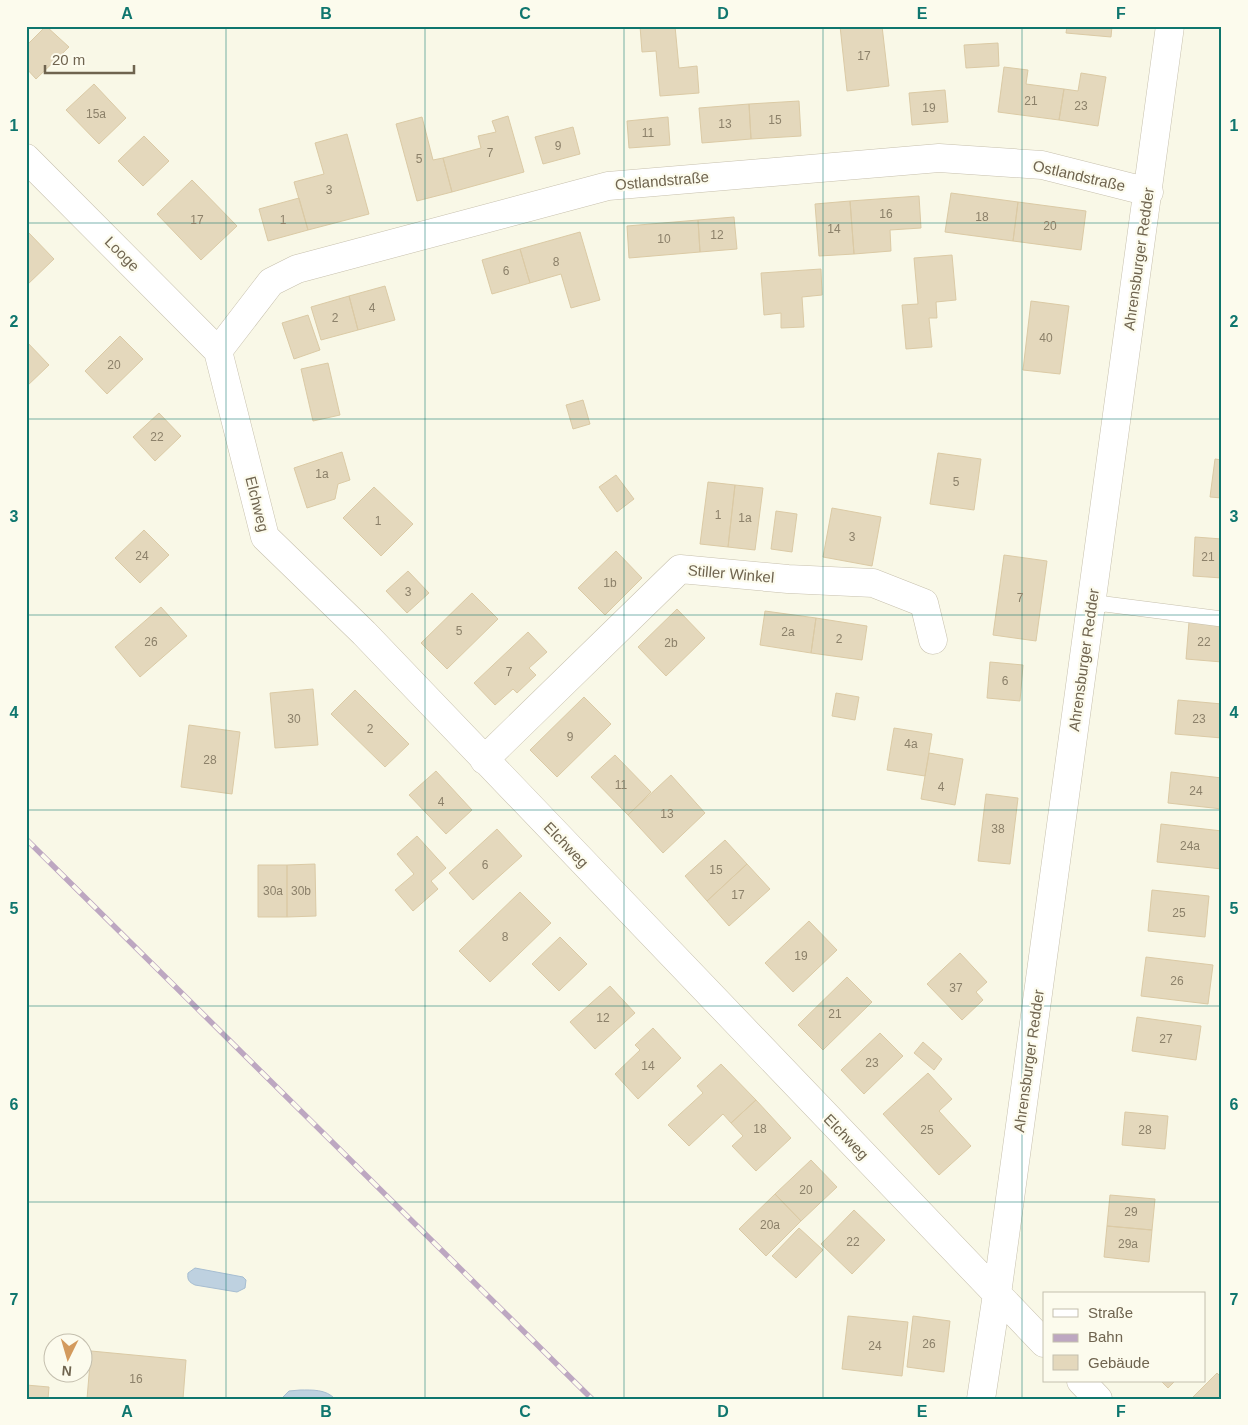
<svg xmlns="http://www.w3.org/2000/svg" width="1248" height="1425" viewBox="0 0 1248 1425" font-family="Helvetica,sans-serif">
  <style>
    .water { fill: #bed1e0; stroke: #a6bdd1 }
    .building { fill: #e4d8bc; stroke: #dbcaa5 }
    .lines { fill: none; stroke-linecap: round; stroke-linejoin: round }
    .lane-casing { stroke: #c7c0ad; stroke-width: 16 }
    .street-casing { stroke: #c7c0ad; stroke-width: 29 }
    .lane { stroke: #fff; stroke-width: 15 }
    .street { stroke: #fff; stroke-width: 28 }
    .rail-casing { stroke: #bda7c1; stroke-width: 5.5 }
    .rail { stroke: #fcfbed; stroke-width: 4; stroke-dasharray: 11; stroke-linecap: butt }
    .grid { fill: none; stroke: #0f766e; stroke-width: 1; stroke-opacity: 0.55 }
    .labels { text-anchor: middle; stroke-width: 4.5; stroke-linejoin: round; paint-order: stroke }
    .number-label { font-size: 12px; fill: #8c816a }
    .street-label { font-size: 15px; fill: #6f644f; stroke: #fcfbed }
    .neatline { fill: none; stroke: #0f766e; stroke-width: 2 }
    .grid-label { font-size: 16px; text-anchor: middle; font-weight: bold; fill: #0f766e }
  </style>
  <rect width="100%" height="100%" fill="#f9f8e7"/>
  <path class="water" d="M195,1268L243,1277L246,1280L245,1288L237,1292L195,1285C189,1282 187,1280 188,1273Z
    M300,1390C312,1390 326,1389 335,1399H281L289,1391Z"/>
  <path class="building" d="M46,26L69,47L36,79L26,68V46Z
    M640,26H675L679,68L697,66L699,93L660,96L656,51L642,52Z
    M840,26H882L889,86L847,91Z
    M1067,26H1112L1111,37L1066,33Z
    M998,43L999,66L966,68L964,45Z
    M1004,67L1028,70L1026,84L1064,89L1059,120L998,112Z
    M1081,73L1106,77L1098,126L1059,120L1064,89L1078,91Z
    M94,84L126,118L99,144L66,110Z
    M945,90L948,122L912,125L909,93Z
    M799,101L801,136L751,139L749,104Z
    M749,104L751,139L702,143L699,108Z
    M508,116L524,172L452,192L443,158L481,148L478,136L496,132L492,121Z
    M422,117L433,160L443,158L452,192L417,201L396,124Z
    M668,117L670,145L629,148L627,121Z
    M573,127L580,154L543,164L535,137Z
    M347,134L369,214L308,230L294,182L324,174L315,143Z
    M144,136L169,161L143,186L118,161Z
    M192,180L237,226L201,260L157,214Z
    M951,193L1018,202L1013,241L945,232Z
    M919,196L921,228L890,230L891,251L854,254L850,201Z
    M299,198L308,230L268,241L259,209Z
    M850,201L854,254L819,256L815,204Z
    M1018,202L1086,211L1081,250L1013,241Z
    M734,217L737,249L700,252L698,220Z
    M698,220L700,252L629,258L627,226Z
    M580,232L600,300L571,308L561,274L530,283L520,249Z
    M29,233L54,259L26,286V235Z
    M520,249L530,283L492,294L482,260Z
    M952,255L956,300L936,302L937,318H929L932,347L906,349L902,305L918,304L914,258Z
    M821,269L822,295L802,297L804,327L781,328V313L764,315L761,273Z
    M385,286L395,320L358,330L349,296Z
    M349,296L358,330L321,340L311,307Z
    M1031,301L1069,306L1060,374L1023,370Z
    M308,315L320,350L294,359L282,323Z
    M120,336L143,359L107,394L85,371Z
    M26,341L49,365L26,387Z
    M328,363L340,415L313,421L301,369Z
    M583,400L590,424L573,429L566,405Z
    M159,413L181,436L155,461L133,437Z
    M342,452L350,480L338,484L335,499L307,508L294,468Z
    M938,453L981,459L974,510L930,504Z
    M1215,459L1222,460V498L1210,497Z
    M616,475L634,499L617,512L599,487Z
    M708,482L735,485L728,547L700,544Z
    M735,485L763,488L755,550L728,547Z
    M374,487L413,524L381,556L343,518Z
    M832,508L881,517L872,566L823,557Z
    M776,511L797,514L792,552L771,549Z
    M144,530L169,555L140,583L115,558Z
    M1195,537L1222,539V578L1193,576Z
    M616,551L642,578L605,615L578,588Z
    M1004,555L1047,561L1036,641L993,635Z
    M408,571L429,593L407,613L386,591Z
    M472,593L498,619L447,669L421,643Z
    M161,607L187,636L140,677L115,647Z
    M677,609L705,638L666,676L638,647Z
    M765,611L816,618L811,653L760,645Z
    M816,618L867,626L862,660L811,653Z
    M1189,622L1222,625V662L1186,659Z
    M528,632L547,652L529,668L536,675L517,693L513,689L495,705L474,683Z
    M990,662L1023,665L1020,701L987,698Z
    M313,689L318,745L275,748L270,693Z
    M355,690L409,744L385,767L331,714Z
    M836,693L859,697L855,720L832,716Z
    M584,697L611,724L557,777L530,750Z
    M1178,700L1222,704V738L1175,734Z
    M189,725L240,732L232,794L181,787Z
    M894,728L932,734L925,776L887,770Z
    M929,753L963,759L955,805L921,799Z
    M615,755L651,792L628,815L591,777Z
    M436,771L472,810L446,834L409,795Z
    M1171,772L1222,778V809L1168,803Z
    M671,775L705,813L663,853L628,815Z
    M986,794L1018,798L1010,864L978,861Z
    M1161,824L1222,831V869L1157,862Z
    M497,829L522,856L473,900L449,873Z
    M417,836L446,868L431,881L438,889L413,911L395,890L414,874L397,854Z
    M725,840L747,864L707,901L685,876Z
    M315,864L316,916L287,917V865Z
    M747,864L770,889L729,926L707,901Z
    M258,865H287V917H258Z
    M1152,890L1209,896L1205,937L1148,931Z
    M520,892L551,923L490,982L459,951Z
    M809,921L837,950L793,992L765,963Z
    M560,937L587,964L559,991L532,964Z
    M960,953L987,982L976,992L983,1000L962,1020L927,984Z
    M1146,957L1213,965L1208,1004L1141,996Z
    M847,977L872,1002L823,1050L798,1025Z
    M610,986L635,1013L595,1049L570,1022Z
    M1137,1017L1201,1026L1196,1060L1132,1051Z
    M653,1028L681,1058L638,1099L615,1074L640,1050L635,1045Z
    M880,1033L903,1056L864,1094L841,1070Z
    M923,1042L942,1059L934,1070L914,1053Z
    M721,1064L756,1100L731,1123L723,1114L689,1146L668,1125L703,1093L697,1086Z
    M928,1073L952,1099L939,1111L971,1146L939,1175L883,1114Z
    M756,1100L791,1138L756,1171L732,1146L743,1136L731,1123Z
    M1125,1112L1168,1116L1165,1149L1122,1145Z
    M811,1160L837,1187L801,1221L775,1194Z
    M775,1194L801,1221L766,1256L739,1229Z
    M1110,1195L1155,1199L1152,1230L1107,1226Z
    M854,1210L885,1240L852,1274L821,1244Z
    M1107,1226L1152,1230L1149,1262L1104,1257Z
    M799,1228L823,1250L796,1278L772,1256Z
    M848,1316L908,1322L902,1376L842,1369Z
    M913,1316L950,1321L944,1372L907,1367Z
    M91,1351L186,1360L183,1399H87Z
    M1217,1373L1222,1378V1399H1191Z
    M1161,1381H1175L1168,1388Z
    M26,1385L49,1387L48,1399H26Z"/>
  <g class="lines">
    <defs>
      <path id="lane" d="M1091,608L1105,604L1222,619"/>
      <path id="street" d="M26,158L218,351
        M218,351L265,537L364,633L1044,1343
        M218,351L271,282L297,269L608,186L939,158L1042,165L1149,192
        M484,760L680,569L788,579L873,583L924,603L933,640
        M1081,1381L1098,1399
        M981,1399L997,1294L1170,26"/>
    </defs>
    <use href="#lane" class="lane-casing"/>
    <use href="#street" class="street-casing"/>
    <use href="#lane" class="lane"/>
    <use href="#street" class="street"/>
    <defs>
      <path id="rail" d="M26,839L592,1399"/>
    </defs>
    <use href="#rail" class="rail-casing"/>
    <use href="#rail" class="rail"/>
  </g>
  <path class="grid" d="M226,26V1399M425,26V1399M624,26V1399M823,26V1399M1022,26V1399M26,223H1222M26,419H1222M26,615H1222M26,810H1222M26,1006H1222M26,1202H1222"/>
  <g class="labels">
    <g class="number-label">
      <text x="864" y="60">17</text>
      <text x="1031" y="105">21</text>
      <text x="1081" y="110">23</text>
      <text x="929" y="112">19</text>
      <text x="96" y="118">15a</text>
      <text x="775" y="124">15</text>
      <text x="725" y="128">13</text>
      <text x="648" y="137">11</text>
      <text x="558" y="150">9</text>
      <text x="490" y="157">7</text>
      <text x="419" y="163">5</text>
      <text x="329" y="194">3</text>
      <text x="886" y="218">16</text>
      <text x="982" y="221">18</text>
      <text x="197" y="224">17</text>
      <text x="283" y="224">1</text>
      <text x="1050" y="230">20</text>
      <text x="834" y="233">14</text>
      <text x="717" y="239">12</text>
      <text x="664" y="243">10</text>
      <text x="556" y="266">8</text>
      <text x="506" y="275">6</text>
      <text x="372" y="312">4</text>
      <text x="335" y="322">2</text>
      <text x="1046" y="342">40</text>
      <text x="114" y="369">20</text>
      <text x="157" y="441">22</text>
      <text x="322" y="478">1a</text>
      <text x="956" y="486">5</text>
      <text x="718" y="519">1</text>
      <text x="745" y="522">1a</text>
      <text x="378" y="525">1</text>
      <text x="852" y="541">3</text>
      <text x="142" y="560">24</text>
      <text x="1208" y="561">21</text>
      <text x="610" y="587">1b</text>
      <text x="408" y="596">3</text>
      <text x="1020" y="602">7</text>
      <text x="459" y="635">5</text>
      <text x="788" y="636">2a</text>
      <text x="839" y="643">2</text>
      <text x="151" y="646">26</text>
      <text x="1204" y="646">22</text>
      <text x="671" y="647">2b</text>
      <text x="509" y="676">7</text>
      <text x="1005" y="685">6</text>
      <text x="294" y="723">30</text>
      <text x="1199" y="723">23</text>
      <text x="370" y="733">2</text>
      <text x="570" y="741">9</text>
      <text x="911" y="748">4a</text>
      <text x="210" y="764">28</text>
      <text x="621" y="789">11</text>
      <text x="941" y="791">4</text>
      <text x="1196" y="795">24</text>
      <text x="441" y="806">4</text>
      <text x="667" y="818">13</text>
      <text x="998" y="833">38</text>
      <text x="1190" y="850">24a</text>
      <text x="485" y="869">6</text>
      <text x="716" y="874">15</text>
      <text x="273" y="895">30a</text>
      <text x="301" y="895">30b</text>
      <text x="738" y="899">17</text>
      <text x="1179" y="917">25</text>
      <text x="505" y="941">8</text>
      <text x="801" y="960">19</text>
      <text x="1177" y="985">26</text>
      <text x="956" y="992">37</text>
      <text x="835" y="1018">21</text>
      <text x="603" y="1022">12</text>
      <text x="1166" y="1043">27</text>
      <text x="872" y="1067">23</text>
      <text x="648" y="1070">14</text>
      <text x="760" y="1133">18</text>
      <text x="927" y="1134">25</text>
      <text x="1145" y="1134">28</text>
      <text x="806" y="1194">20</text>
      <text x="1131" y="1216">29</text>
      <text x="770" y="1229">20a</text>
      <text x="853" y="1246">22</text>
      <text x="1128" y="1248">29a</text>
      <text x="929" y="1348">26</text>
      <text x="875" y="1350">24</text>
      <text x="136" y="1383">16</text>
    </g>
    <g class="street-label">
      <text transform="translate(1079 176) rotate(13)" y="5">Ostlandstraße</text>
      <text transform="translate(662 181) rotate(-5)" y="5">Ostlandstraße</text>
      <text transform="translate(122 254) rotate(45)" y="5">Looge</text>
      <text transform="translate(1139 259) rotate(-82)" y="5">Ahrensburger Redder</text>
      <text transform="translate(257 504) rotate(76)" y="5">Elchweg</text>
      <text transform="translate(731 574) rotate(5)" y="5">Stiller Winkel</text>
      <text transform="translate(1084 660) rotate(-82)" y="5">Ahrensburger Redder</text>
      <text transform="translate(566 845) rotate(46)" y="5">Elchweg</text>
      <text transform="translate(1029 1061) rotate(-82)" y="5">Ahrensburger Redder</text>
      <text transform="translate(846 1137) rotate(46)" y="5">Elchweg</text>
    </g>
  </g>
  <rect width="1248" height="1425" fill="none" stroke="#fcfbed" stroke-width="55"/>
  <rect x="1043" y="1292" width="162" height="90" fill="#fcfbed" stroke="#c4bfae"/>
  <rect x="1053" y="1309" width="25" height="8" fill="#ffffff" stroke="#c4bfae"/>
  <text x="1088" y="1318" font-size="15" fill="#6f644f">Straße</text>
  <rect x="1053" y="1334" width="25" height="8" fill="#bda7c1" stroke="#c4bfae"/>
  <text x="1088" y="1342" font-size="15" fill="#6f644f">Bahn</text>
  <rect x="1053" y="1355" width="25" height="15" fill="#e4d8bc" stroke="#c4bfae"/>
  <text x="1088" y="1368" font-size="15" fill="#6f644f">Gebäude</text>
  <g transform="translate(68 1358) rotate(185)"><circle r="24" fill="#fcfbed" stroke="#c4bfae"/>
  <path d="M0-4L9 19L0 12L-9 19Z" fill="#d39a5d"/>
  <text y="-8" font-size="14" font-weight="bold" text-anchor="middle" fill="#6f644f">N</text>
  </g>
  <path d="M45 65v8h89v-8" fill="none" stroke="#6f644f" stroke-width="2.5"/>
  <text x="52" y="65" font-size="15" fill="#6f644f" stroke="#fcfbed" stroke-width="4" paint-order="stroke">20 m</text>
  <rect x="28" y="28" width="1192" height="1370" class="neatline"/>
  <g class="grid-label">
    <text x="127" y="19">A</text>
    <text x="326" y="19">B</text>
    <text x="525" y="19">C</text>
    <text x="723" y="19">D</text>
    <text x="922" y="19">E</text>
    <text x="1121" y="19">F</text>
    <text x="14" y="131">1</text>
    <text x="1234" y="131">1</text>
    <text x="14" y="327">2</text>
    <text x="1234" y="327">2</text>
    <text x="14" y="522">3</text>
    <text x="1234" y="522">3</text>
    <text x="14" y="718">4</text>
    <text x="1234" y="718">4</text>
    <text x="14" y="914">5</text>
    <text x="1234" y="914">5</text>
    <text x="14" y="1110">6</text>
    <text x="1234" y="1110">6</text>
    <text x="14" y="1305">7</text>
    <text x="1234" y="1305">7</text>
    <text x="127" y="1417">A</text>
    <text x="326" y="1417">B</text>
    <text x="525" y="1417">C</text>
    <text x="723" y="1417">D</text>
    <text x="922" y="1417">E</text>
    <text x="1121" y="1417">F</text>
  </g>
</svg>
